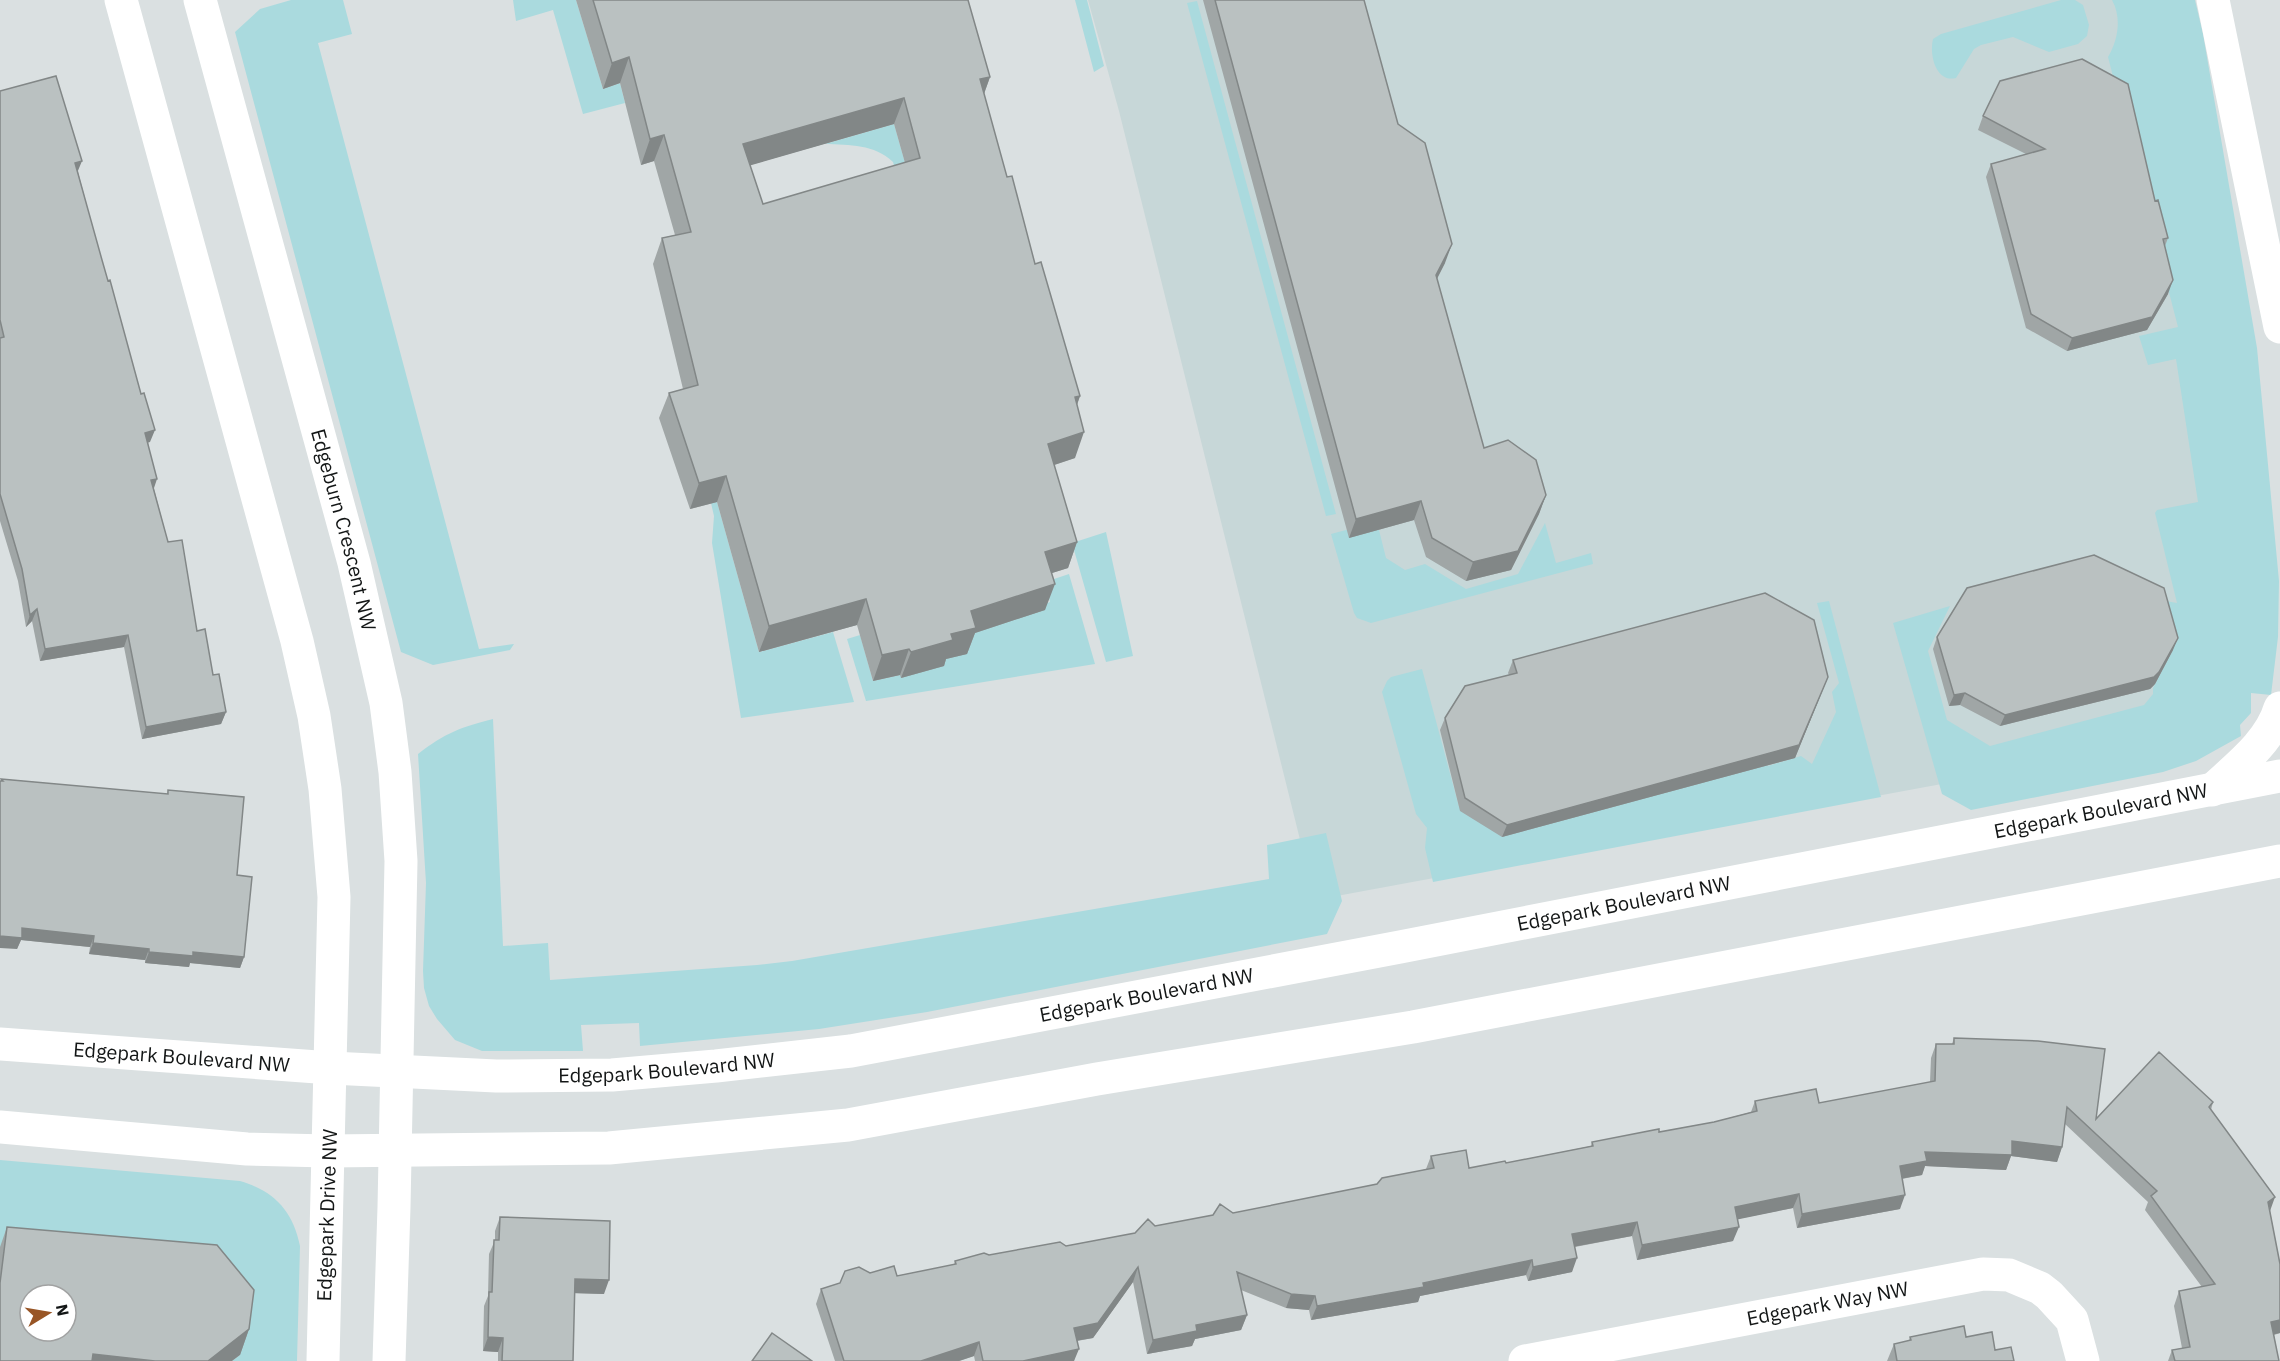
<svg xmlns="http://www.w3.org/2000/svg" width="2280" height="1361" viewBox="0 0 2280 1361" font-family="'IBM Plex Sans',sans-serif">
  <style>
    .built { fill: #c7d7d8 }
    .green { fill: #aadade }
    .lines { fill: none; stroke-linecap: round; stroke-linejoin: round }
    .minor { stroke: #fff; stroke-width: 33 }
    .major { stroke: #fff; stroke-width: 33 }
    .wall { fill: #a0a6a6; fill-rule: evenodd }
    .shaded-wall { fill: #828787 }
    .building { fill: #bac1c1; stroke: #828787; stroke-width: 1.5; fill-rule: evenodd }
    .labels { text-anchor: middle; stroke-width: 4.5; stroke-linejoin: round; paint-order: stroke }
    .street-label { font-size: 20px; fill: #131616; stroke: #fff }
  </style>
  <rect width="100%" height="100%" fill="#dae0e1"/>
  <path class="built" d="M1088,0H2145L2245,707L1958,781L1315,900L1119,111Z"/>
  <path class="green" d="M291,0H343L352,34L318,43L479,649L514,644L510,650L433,665L401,652L235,32L260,9Z
    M513,0H576L603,89L620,83L625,103L583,114L553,10L516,21Z
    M1075,0H1087L1104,66L1094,72Z
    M2061,0H2075L2083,5L2089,25L2087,36L2078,44L2049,52L2013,37L1981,45L1974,49L1956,78C1936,83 1929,55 1933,39L1941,34Z
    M2112,0H2195L2203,34L2257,348L2279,581L2278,637L2271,695L2251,693V713L2240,725L2241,736L2196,761L2163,772L1971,810L1942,794L1893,623L1950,606L1928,651L1947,720L1990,746L2144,705L2153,694V688L2173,649L2160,600L2177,603L2155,513L2157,510L2198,502L2176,359L2148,365L2139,336L2178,327L2108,57C2118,40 2122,18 2112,0Z
    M1197,1L1336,514L1326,516L1187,3Z
    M894,124L911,184L895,169L893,162C874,144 850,145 825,144Z
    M717,502L759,652L833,632L854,702L741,718L712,543L714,516L711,503Z
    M1545,523L1556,563L1591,553L1593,564L1371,623L1357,618L1354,613L1331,534L1346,530H1379L1386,558L1405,570L1425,564L1466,589L1518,574Z
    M1106,532L1133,656L1106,662L1072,543Z
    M1069,574L1095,664L866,701L847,639L860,635L873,681L900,675L902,678L952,602L1044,604L1050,602L1045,582Z
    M1829,601L1881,797L1433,882L1425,848L1427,828L1416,814L1382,692L1387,681L1391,677L1422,669L1459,807L1764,758L1768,766L1801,756L1812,764L1836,712L1832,692L1839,683L1817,603Z
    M493,719L503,946L548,943L550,980L757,965L792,961L1269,879L1267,845L1326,833L1342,901L1327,934L927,1012L819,1029L640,1046L639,1023L581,1025L583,1051H482L455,1040L437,1019L429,1006L424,988L423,971L426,883L418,754C445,733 461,727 493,719Z
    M0,1160L240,1181C274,1191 293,1211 300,1246L297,1361H232L240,1355L0,1253Z"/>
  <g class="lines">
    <g class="minor">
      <path d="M121,0L297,641L314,716L325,789L334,897L323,1361"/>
      <path id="s1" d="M200,0L354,563L386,703L395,772L401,861L394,1207L389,1361"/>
      <path id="s2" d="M0,1044L331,1068L496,1076L612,1075L716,1066L851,1051L1400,947L2280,776"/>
      <path d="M0,1127L247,1149L328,1151L609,1148L848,1125L1097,1079L1413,1027L2280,861"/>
      <path id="s3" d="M1525,1361L1983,1274L2009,1275L2040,1288L2049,1295L2072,1320L2083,1361"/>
    </g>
    <path class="major" d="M2213,0L2280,327
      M2212,790C2238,766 2270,742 2280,708"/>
  </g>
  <path class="wall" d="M576,0H968L990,77L984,94L1007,177L1035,264L1080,396L1077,405L1075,458L1054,465L1077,542L1068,568L1052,573L1045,610L975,633L967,654L946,659L944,666L901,678L900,675L873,681L857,625L759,652L717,502L690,509L659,418L669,393L683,389L653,264L662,238L675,235L654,161L641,165L620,83L603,89ZM894,124L905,163L763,204L750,165Z
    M1203,0H1364L1398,124L1445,263L1437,279L1484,448L1546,495L1539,514L1511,570L1466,581L1426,557L1414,520L1349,538Z
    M0,91L78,172L150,442H148L154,489L168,542L197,631L226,712L221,724L142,739L124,647L40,661L32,621L26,627L18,581L0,521Z
    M1983,116L2155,201L2168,238L2165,246L2168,294L2147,330L2067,351L2026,328L1986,177L1991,164L2026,154L1978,130Z
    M1937,637L2173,650L2155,684L2150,689L2000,726L1960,705L1949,706L1933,649Z
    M1513,660L1828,677L1795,758L1502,837L1460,811L1440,730L1445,718L1509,675L1508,673Z
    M1,779L167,794L168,790L237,875L244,957L240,968L190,963L189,967L145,963V960L89,954L90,947L21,940L17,949Z
    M1954,1038L2096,1119L2213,1102L2211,1110L2270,1211L2280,1264V1333L2274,1335L2279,1361H2168L2172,1350L2182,1348L2174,1306L2179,1291L2202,1287L2145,1210L2148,1202L2065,1124L2062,1147L2057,1162L2011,1156L2006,1170L1925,1166L1922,1175L1902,1179L1900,1209L1797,1228L1793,1208L1737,1219L1733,1241L1637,1260L1632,1236L1575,1247L1572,1272L1528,1281L1526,1275L1420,1296L1418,1302L1311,1320L1309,1310L1286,1308L1241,1290L1247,1315L1241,1330L1195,1339L1192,1346L1147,1354L1133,1282L1093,1338L1077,1341L1074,1361H975L974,1356L959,1361H835L816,1304L821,1289L870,1273L897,1276L954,1265L955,1261L989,1255L1066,1246L1135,1233L1155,1226L1233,1213L1377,1184L1426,1169L1431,1156L1469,1168L1506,1163L1591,1146L1592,1142L1659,1132L1714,1122L1751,1112L1755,1101L1819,1103L1930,1082L1931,1058L1936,1044H1952Z
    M500,1217L604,1294L574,1293L573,1361H498V1352L483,1351L484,1306L488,1296L489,1254L495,1240V1231Z
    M7,1227L249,1329L240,1355L0,1361V1247Z
    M1910,1337H1966L1995,1350L2014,1361H1887L1894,1344L1909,1341Z"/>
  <path class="shaded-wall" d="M629,57L620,83L603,89L612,63Z
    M990,77L981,102L980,79Z
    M904,98L894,124L734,170L743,144Z
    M664,135L654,161L641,165L650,139Z
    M82,161L77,173L75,163Z
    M1452,244L1445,263L1429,294L1436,275Z
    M2173,280L2168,294L2147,330L2067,351L2072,338Z
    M1080,396L1071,421L1075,397Z
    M155,430L150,442L141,445L145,433Z
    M1084,432L1075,458L1039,470L1048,444Z
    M726,476L717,502L690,509L699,483Z
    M157,479L153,491L151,480Z
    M1546,495L1539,514L1511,570L1466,581L1473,562Z
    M1421,501L1414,520L1349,538L1356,519Z
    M1077,542L1068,568L1036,578L1045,552Z
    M1055,584L1045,610L975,633L967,654L946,659L944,666L901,678L911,652L951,634L971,611Z
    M866,599L857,625L759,652L769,626Z
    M37,609L32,621L26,627L30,615Z
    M128,635L124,647L40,661L45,649Z
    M2178,638L2173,650L2155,684L2150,689L2000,726L2005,715Z
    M909,649L900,675L873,681L882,655Z
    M1828,677L1795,758L1502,837L1507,825Z
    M1965,693L1960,705L1949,706L1954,695Z
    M226,712L221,724L142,739L146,727Z
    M22,928L94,936L90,947L21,940L17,949L0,948V936Z
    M93,943L149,949L145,960L89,954Z
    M149,952H193L244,957L240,968L190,963L189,967L145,963Z
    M2012,1141L2062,1147L2057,1162L2011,1156L2006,1170L1925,1166L1922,1175L1894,1180L1900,1166L1925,1152Z
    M1799,1194L1793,1208L1730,1221L1735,1207Z
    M1905,1195L1900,1209L1797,1228L1802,1214Z
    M2275,1197L2270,1211L2268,1202Z
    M1637,1222L1632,1236L1567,1248L1572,1234Z
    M1739,1227L1733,1241L1637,1260L1642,1245Z
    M1577,1258L1572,1272L1528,1281L1533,1267Z
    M1532,1260L1526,1275L1420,1296L1418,1302L1311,1320L1317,1306Z
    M1138,1267L1133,1282L1093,1338L1069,1342L1074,1328Z
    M575,1279L609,1280L604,1294L570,1293Z
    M1291,1294L1315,1296L1309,1310L1286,1308Z
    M1247,1315L1241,1330L1195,1339L1192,1346L1147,1354L1153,1340L1196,1325Z
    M2280,1320V1333L2266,1336L2271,1322Z
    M249,1329L240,1355L232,1361H208Z
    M488,1337L503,1338L498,1352L483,1351Z
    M979,1342L974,1356L959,1361H921Z
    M1079,1349L1074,1361H1023Z
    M93,1354L155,1361H91Z"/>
  <path class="building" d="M593,0H968L990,77L980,79L1007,177L1012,176L1035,264L1041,262L1080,396L1075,397L1084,432L1048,444L1077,542L1045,552L1055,584L971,611L976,628L951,634L953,640L911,652L909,649L882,655L866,599L769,626L726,476L699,483L669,393L698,385L662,238L691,232L664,135L650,139L629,57L612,63ZM904,98L920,158L763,204L743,144Z
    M1215,0H1364L1398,124L1425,143L1452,244L1436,275L1484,448L1508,440L1536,460L1546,495L1518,551L1473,562L1432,538L1421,501L1356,519Z
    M2082,59L2128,84L2155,201L2158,200L2168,238L2163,239L2173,280L2152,317L2072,338L2031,314L1991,164L2045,149L1983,116L2000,81Z
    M56,76L82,161L75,163L102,260L108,281L110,280L141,394L144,393L155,430L145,433L157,479L151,480L168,542L182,540L197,631L205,629L213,675L219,674L226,712L146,727L128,635L45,649L37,609L30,615L22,569L0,494V338L4,337L0,320V91Z
    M2094,555L2164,588L2178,638L2159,672L2154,677L2005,715L1965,693L1954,695L1937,637L1967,588Z
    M1765,593L1814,620L1828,677L1799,745L1507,825L1465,798L1445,718L1465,686L1517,673L1513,660Z
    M1,779L168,794V790L244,797L237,875L252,877L244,957L193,952V956L149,952V949L93,943L94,936L22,928V938L0,936V781H3Z
    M1954,1038L2038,1041L2105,1049L2096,1119L2159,1052L2213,1102L2209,1107L2275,1197L2268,1202L2280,1264V1320L2271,1322L2279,1361H2175L2172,1350L2190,1347L2179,1291L2215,1284L2151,1196L2157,1191L2067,1107L2062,1147L2012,1141V1155L1925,1152L1927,1161L1900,1166L1905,1195L1802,1214L1799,1194L1735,1207L1739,1227L1642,1245L1637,1222L1572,1234L1577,1258L1533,1267L1532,1260L1423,1283L1424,1287L1317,1306L1315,1296L1291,1294L1237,1272L1247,1315L1196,1325L1197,1331L1153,1340L1138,1267L1098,1323L1074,1328L1079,1349L1023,1361H983L979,1342L921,1361H844L821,1289L840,1283L845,1271L859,1267L870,1273L894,1266L897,1276L956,1264L955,1261L984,1253L989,1255L1060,1242L1066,1246L1135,1233L1148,1219L1155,1226L1213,1215L1220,1204L1233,1213L1377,1184L1382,1178L1434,1168L1431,1156L1466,1150L1469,1168L1505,1161L1506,1163L1593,1146L1592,1142L1659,1129V1132L1714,1122L1757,1111L1755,1101L1816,1089L1819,1103L1935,1081L1936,1044H1954Z
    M500,1217L610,1221L609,1280L575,1279L573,1361H502L503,1338L488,1337L489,1292H492L494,1240H499Z
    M7,1227L217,1245L254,1290L249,1329L208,1361H155L93,1354L92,1361H0V1283ZM30,1295H66V1331H30Z
    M1964,1326L1966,1337L1992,1332L1995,1350L2011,1347L2014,1361H1897L1894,1344L1911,1340L1910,1337Z
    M772,1333L812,1361H752Z"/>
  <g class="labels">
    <g class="street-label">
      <text dy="7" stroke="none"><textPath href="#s1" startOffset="549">Edgeburn Crescent NW</textPath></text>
      <text dy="7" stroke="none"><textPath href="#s2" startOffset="2126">Edgepark Boulevard NW</textPath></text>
      <text dy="7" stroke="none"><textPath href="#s2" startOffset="1640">Edgepark Boulevard NW</textPath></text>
      <text dy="7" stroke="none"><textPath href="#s2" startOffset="1154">Edgepark Boulevard NW</textPath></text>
      <text dy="7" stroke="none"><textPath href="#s2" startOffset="182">Edgepark Boulevard NW</textPath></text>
      <text dy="7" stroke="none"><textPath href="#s2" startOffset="668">Edgepark Boulevard NW</textPath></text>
      <text transform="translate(327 1215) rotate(-88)" y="7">Edgepark Drive NW</text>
      <text dy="7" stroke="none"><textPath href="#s3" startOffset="308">Edgepark Way NW</textPath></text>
    </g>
  </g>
  <g transform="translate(48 1313) rotate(79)"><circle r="28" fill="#ffffff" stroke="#a1a2a2" stroke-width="1.5"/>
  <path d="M0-4.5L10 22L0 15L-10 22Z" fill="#985525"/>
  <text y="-9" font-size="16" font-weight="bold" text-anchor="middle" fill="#131616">N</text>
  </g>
</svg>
